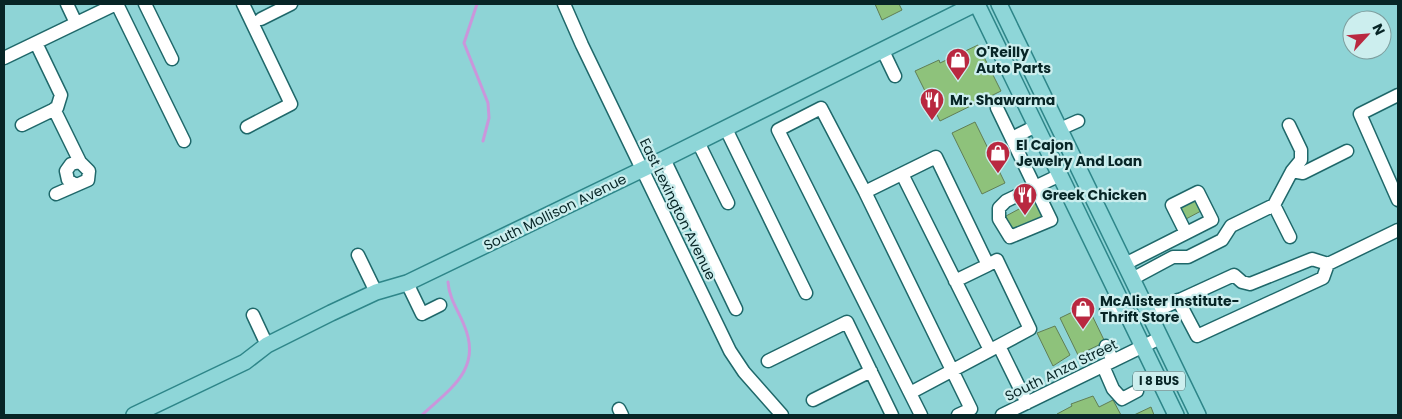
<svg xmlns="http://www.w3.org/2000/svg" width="1402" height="419" viewBox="0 0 1402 419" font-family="Poppins,sans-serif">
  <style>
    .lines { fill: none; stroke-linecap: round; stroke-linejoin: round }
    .stream { stroke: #ca96db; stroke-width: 3 }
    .building { fill: #8ec27b; stroke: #607e55 }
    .minor-casing { stroke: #1f686a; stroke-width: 15 }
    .major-casing { stroke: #2e8689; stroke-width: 18 }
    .minor { stroke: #fff; stroke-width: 12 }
    .major { stroke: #8ed6d8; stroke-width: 15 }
    .labels { text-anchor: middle; stroke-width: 4.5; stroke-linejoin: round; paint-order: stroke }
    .shield { fill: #cee; stroke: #426162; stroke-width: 1 }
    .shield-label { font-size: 12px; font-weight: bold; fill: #072526 }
    .poi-label { font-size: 14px; font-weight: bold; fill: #072526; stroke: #cee; text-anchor: start }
    .street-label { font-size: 14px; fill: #072526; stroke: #cee }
  </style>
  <rect width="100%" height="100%" fill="#8ed4d6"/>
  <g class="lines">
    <path class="stream" d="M477,4L464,43L488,103L489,118L483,141
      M422,415C450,389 483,369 464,325C458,310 449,298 448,282"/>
  </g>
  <path class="building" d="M875,4H899L902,10L882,20Z
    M978,45L1001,91L940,121L915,71L939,60L940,63Z
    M975,122L1005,183L982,194L952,133Z
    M1195,197L1201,211L1186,219L1179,205Z
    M1034,201L1035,203L1038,202L1043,218L1011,232L1005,220L1007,219L1006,216Z
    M1087,305L1105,342L1078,355L1060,318Z
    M1055,326L1070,355L1053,366L1037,333Z
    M1093,396L1099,407L1113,400L1121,415H1057V414L1072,406L1071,404Z
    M1151,407L1154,415H1134Z"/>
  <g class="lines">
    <defs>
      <path id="minor" d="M67,4L76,23
        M117,4L184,141
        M145,4L172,59
        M243,4L291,104L247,127
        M564,4L582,45L730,351L744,372L782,415
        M261,19L291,4
        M883,51L895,76
        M4,58L116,4
        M1398,95L1360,114L1398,200
        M997,108L1035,187L1060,175
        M54,109L80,162
        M22,125L57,108L61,95L36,43
        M726,129L806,293
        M1060,129L1078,121
        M1012,138L1036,126
        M698,142L728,203
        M664,159L736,309
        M1292,171L1303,173L1347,151
        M902,174L990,350
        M1035,187L1051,220L1010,237L999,219V208L1006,201Z
        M865,192L936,157L988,265L997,260L1030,329L910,393
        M56,194L88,180L89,171L80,162L71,164L66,171L68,180L76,185
        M1274,205L1290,237
        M358,255L376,292
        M1125,264L1212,220L1198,192L1172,205L1186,233
        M1132,279L1173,257H1188L1222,240L1231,226L1274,205L1292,171L1301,160V150L1289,125
        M955,281L988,265
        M407,283L422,314L440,305
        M1178,300L1197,336L1323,278L1328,264L1398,230
        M1106,311L1122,304
        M1149,314L1234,275L1242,282L1250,284L1312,259L1328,264
        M253,315L267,345
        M999,346L1027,403
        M1106,346L1113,361
        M768,361L847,322L892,415
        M1103,366L1113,389L1122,399L1137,391
        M813,400L871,371
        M619,409L622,415
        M921,415L778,130L821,108L865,192L971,409L958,415
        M1002,415L1160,338"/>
      <path id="major" d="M977,4L1176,415
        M999,4L1198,415
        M134,415L245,362L267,345L331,313L376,292L407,283L664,159L975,4"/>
    </defs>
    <use href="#minor" class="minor-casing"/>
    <use href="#major" class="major-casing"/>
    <use href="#minor" class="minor"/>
    <use href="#major" class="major"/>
  </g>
  <defs>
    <symbol id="shop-pin" viewBox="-11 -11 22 30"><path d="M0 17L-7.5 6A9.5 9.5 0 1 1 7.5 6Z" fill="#b92840" stroke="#cee"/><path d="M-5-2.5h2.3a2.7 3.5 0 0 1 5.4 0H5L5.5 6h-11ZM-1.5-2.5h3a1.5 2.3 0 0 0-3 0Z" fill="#fff"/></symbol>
    <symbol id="restaurant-pin" viewBox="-11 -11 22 30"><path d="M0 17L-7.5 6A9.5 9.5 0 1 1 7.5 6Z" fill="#b92840" stroke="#cee"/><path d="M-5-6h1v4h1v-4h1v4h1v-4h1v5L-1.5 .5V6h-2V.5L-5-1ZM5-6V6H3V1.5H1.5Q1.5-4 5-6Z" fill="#fff"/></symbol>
  </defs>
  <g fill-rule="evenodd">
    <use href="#shop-pin" x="944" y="46" width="28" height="38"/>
    <use href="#restaurant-pin" x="918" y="86" width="28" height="38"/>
    <use href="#shop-pin" x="984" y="139" width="28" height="38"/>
    <use href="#restaurant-pin" x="1011" y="181" width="28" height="38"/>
    <use href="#shop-pin" x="1069" y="295" width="28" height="38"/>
  </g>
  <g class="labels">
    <rect class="shield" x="1133" y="371.5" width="52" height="19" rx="4"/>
    <g class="shield-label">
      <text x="1159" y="385">I 8 BUS</text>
    </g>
    <g class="poi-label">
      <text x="976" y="57">O'Reilly<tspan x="976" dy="16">Auto Parts</tspan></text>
      <text x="950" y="105">Mr. Shawarma</text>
      <text x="1016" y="150">El Cajon<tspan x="1016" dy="16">Jewelry And Loan</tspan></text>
      <text x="1042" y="200">Greek Chicken</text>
      <text x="1100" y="306">McAlister Institute-<tspan x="1100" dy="16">Thrift Store</tspan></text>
    </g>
    <g class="street-label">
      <text transform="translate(678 209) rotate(64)" y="5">East Lexington Avenue</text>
      <text transform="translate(555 212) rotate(-26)" y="5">South Mollison Avenue</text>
      <text transform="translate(1061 370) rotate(-26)" y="5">South Anza Street</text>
    </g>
  </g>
  <rect width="1402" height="419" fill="none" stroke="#072526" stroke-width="10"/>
  <g transform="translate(1367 35) rotate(64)"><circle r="24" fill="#cceeee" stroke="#7d9e9e"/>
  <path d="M0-4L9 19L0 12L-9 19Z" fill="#b92840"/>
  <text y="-8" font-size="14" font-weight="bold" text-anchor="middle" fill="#072526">N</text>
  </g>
</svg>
